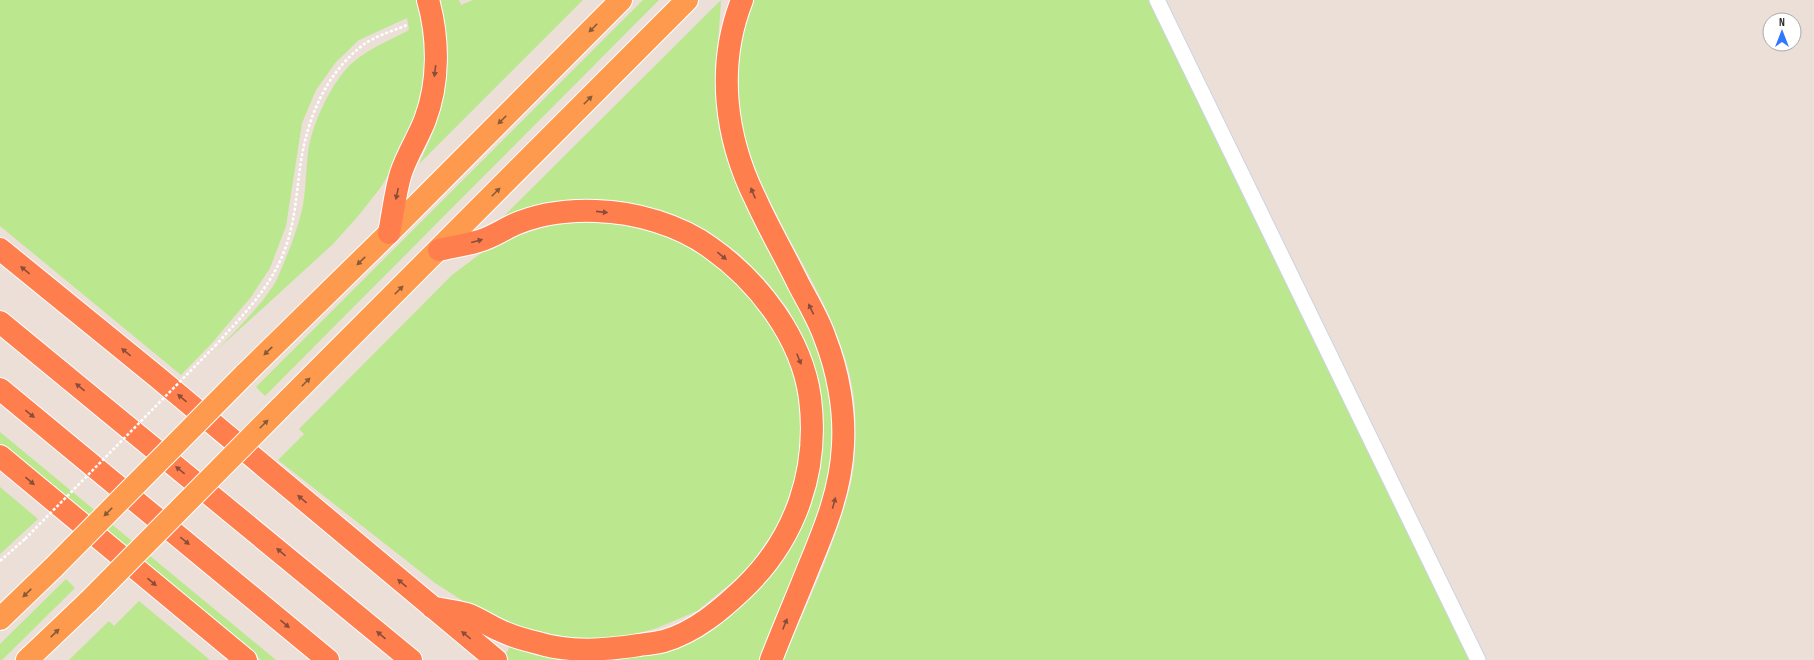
<svg xmlns="http://www.w3.org/2000/svg" width="1814" height="660" viewBox="0 0 1814 660" font-family="'Sofia Sans Condensed',sans-serif">
  <style>
    .green { fill: #bbe78e }
    .lines { fill: none; stroke-linecap: round; stroke-linejoin: round }
    .service-casing { stroke: #ccd4e2; stroke-width: 17 }
    .trunk-casing { stroke: #fff; stroke-width: 24 }
    .motorway-casing { stroke: #fff; stroke-width: 24 }
    .path { stroke: #fff; stroke-width: 2.5; stroke-dasharray: 3 2; stroke-linecap: butt }
    .service { stroke: #fff; stroke-width: 15 }
    .trunk { stroke: #fd9a4d; stroke-width: 22 }
    .motorway { stroke: #ff7e4e; stroke-width: 22 }
    .trunk-bridge-casing { stroke: #fff; stroke-width: 24; stroke-linecap: butt }
    .path-bridge { stroke: #fff; stroke-width: 2.5; stroke-dasharray: 3 2; stroke-linecap: butt }
    .trunk-bridge { stroke: #fd9a4d; stroke-width: 22 }
    .oneway { fill: #875b38 }
    .oneway2 { fill: #884e39 }
  </style>
  <rect width="100%" height="100%" fill="#ebdfd7"/>
  <path class="green" d="M0,0H418L425,33V79L420,107L394,165L381,187L359,215L333,244L218,349C235,331 266,301 277,279C287,256 298,230 303,205C306,188 306,170 308,153C311,126 331,83 351,64C367,49 389,41 409,30L407,18L359,40L336,62L316,90L302,123L286,226L270,268L251,297L212,343L181,375L0,226Z
    M440,0H459L461,5L473,0H583L419,164C425,151 431,138 436,124C449,83 447,41 440,0Z
    M643,0H659L265,396L256,387Z
    M721,0C719,45 710,91 721,136C737,208 784,269 814,336C828,367 834,408 833,442C833,489 812,533 794,576C782,604 770,632 759,660H596L624,658L665,648L762,585L781,561L798,535L812,500L820,467L823,432L820,399L806,345L788,309L767,282L738,253L712,234L675,216L636,205L556,201L530,207L503,217Z
    M754,0H1149L1469,660H783C808,602 836,544 851,483C856,460 856,433 855,409C853,375 840,340 826,309C790,233 727,149 738,61C740,40 747,20 754,0Z
    M594,221L622,224L658,232L695,249L717,263L761,308L786,352L793,373L799,401L801,431L798,464L792,494L777,527L746,571L697,611L657,628L621,638L581,639L544,634L506,622L471,606L435,583L278,460L304,434L299,429L452,275L492,245L544,227L570,222Z
    M0,432L276,660H261L0,444Z
    M0,487L38,519L0,554Z
    M66,579L75,588L2,660H0V644Z
    M139,601L210,660H69L109,621L114,626Z
    M510,646L538,656L573,660H509L505,656Z"/>
  <g class="lines">
    <defs>
      <path id="service" d="M1157,0L1478,660"/>
      <path id="trunk" d="M244,375L389,233L621,0
        M279,409L687,0
        M0,619L54,567
        M27,660L89,601"/>
      <path id="motorway" d="M742,0C716,66 725,138 756,200C769,229 785,256 799,285C808,302 819,320 825,338C838,371 845,410 843,445C841,490 825,528 808,569C796,599 783,629 771,660
        M389,233C393,214 395,192 401,173C407,155 418,138 425,120C439,83 439,39 428,0
        M0,249L156,376L496,660
        M0,322L411,660
        M0,389L328,660
        M0,456L246,660
        M432,607C443,610 456,611 467,614C478,618 488,625 499,630C511,636 525,640 538,643C570,653 606,650 639,645C647,644 656,643 664,641C695,632 721,610 744,588C796,538 819,470 810,398C802,338 759,282 711,248C680,225 635,212 596,211C568,210 537,214 511,226C501,231 490,238 479,241C466,245 452,247 439,250"/>
    </defs>
    <use href="#service" class="service-casing"/>
    <use href="#trunk" class="trunk-casing"/>
    <use href="#motorway" class="motorway-casing"/>
    <path class="path" d="M215,346C240,318 269,290 283,254C297,221 296,185 303,150C311,110 329,71 363,45C375,36 393,31 407,25
      M0,561L25,539"/>
    <use href="#service" class="service"/>
    <use href="#trunk" class="trunk"/>
    <use href="#motorway" class="motorway"/>
    <defs>
      <path id="trunk-bridge" d="M54,567L244,375
        M89,601L279,409"/>
    </defs>
    <use href="#trunk-bridge" class="trunk-bridge-casing"/>
    <path class="path-bridge" d="M25,539L215,346"/>
    <use href="#trunk-bridge" class="trunk-bridge"/>
  </g>
  <defs><path id="oneway-solid" d="M-6-.8H1V-3.2L6.5 0L1 3.2V.8H-6Z"/></defs>
  <g class="oneway">
    <use href="#oneway-solid" transform="translate(593 28) rotate(135)"/>
    <use href="#oneway-solid" transform="translate(588 100) rotate(-45)"/>
    <use href="#oneway-solid" transform="translate(502 120) rotate(135)"/>
    <use href="#oneway-solid" transform="translate(496 192) rotate(-45)"/>
    <use href="#oneway-solid" transform="translate(361 261) rotate(136)"/>
    <use href="#oneway-solid" transform="translate(399 290) rotate(-45)"/>
    <use href="#oneway-solid" transform="translate(268 351) rotate(136)"/>
    <use href="#oneway-solid" transform="translate(306 382) rotate(-45)"/>
    <use href="#oneway-solid" transform="translate(264 424) rotate(-45)"/>
    <use href="#oneway-solid" transform="translate(108 512) rotate(135)"/>
    <use href="#oneway-solid" transform="translate(27 593) rotate(136)"/>
    <use href="#oneway-solid" transform="translate(55 633) rotate(-44)"/>
  </g>
  <g class="oneway2">
    <use href="#oneway-solid" transform="translate(435 71) rotate(97)"/>
    <use href="#oneway-solid" transform="translate(753 193) rotate(-113)"/>
    <use href="#oneway-solid" transform="translate(397 194) rotate(102)"/>
    <use href="#oneway-solid" transform="translate(602 212) rotate(6)"/>
    <use href="#oneway-solid" transform="translate(477 241) rotate(-15)"/>
    <use href="#oneway-solid" transform="translate(722 256) rotate(39)"/>
    <use href="#oneway-solid" transform="translate(25 270) rotate(-141)"/>
    <use href="#oneway-solid" transform="translate(811 309) rotate(-116)"/>
    <use href="#oneway-solid" transform="translate(126 352) rotate(-141)"/>
    <use href="#oneway-solid" transform="translate(799 359) rotate(68)"/>
    <use href="#oneway-solid" transform="translate(80 387) rotate(-141)"/>
    <use href="#oneway-solid" transform="translate(182 398) rotate(-140)"/>
    <use href="#oneway-solid" transform="translate(30 414) rotate(39)"/>
    <use href="#oneway-solid" transform="translate(180 470) rotate(-141)"/>
    <use href="#oneway-solid" transform="translate(30 481) rotate(40)"/>
    <use href="#oneway-solid" transform="translate(302 499) rotate(-140)"/>
    <use href="#oneway-solid" transform="translate(834 503) rotate(-75)"/>
    <use href="#oneway-solid" transform="translate(185 541) rotate(39)"/>
    <use href="#oneway-solid" transform="translate(281 552) rotate(-140)"/>
    <use href="#oneway-solid" transform="translate(152 582) rotate(40)"/>
    <use href="#oneway-solid" transform="translate(402 583) rotate(-140)"/>
    <use href="#oneway-solid" transform="translate(285 624) rotate(40)"/>
    <use href="#oneway-solid" transform="translate(785 624) rotate(-68)"/>
    <use href="#oneway-solid" transform="translate(381 635) rotate(-140)"/>
    <use href="#oneway-solid" transform="translate(466 635) rotate(-141)"/>
  </g>
  <g transform="translate(1782 32)"><circle r="19" fill="#ffffff" stroke="#a9a9a9"/>
  <path d="M0-3L7 15L0 10L-7 15Z" fill="#3079ff"/>
  <text y="-6" font-size="11" font-weight="bold" text-anchor="middle" fill="#272727">N</text>
  </g>
</svg>
